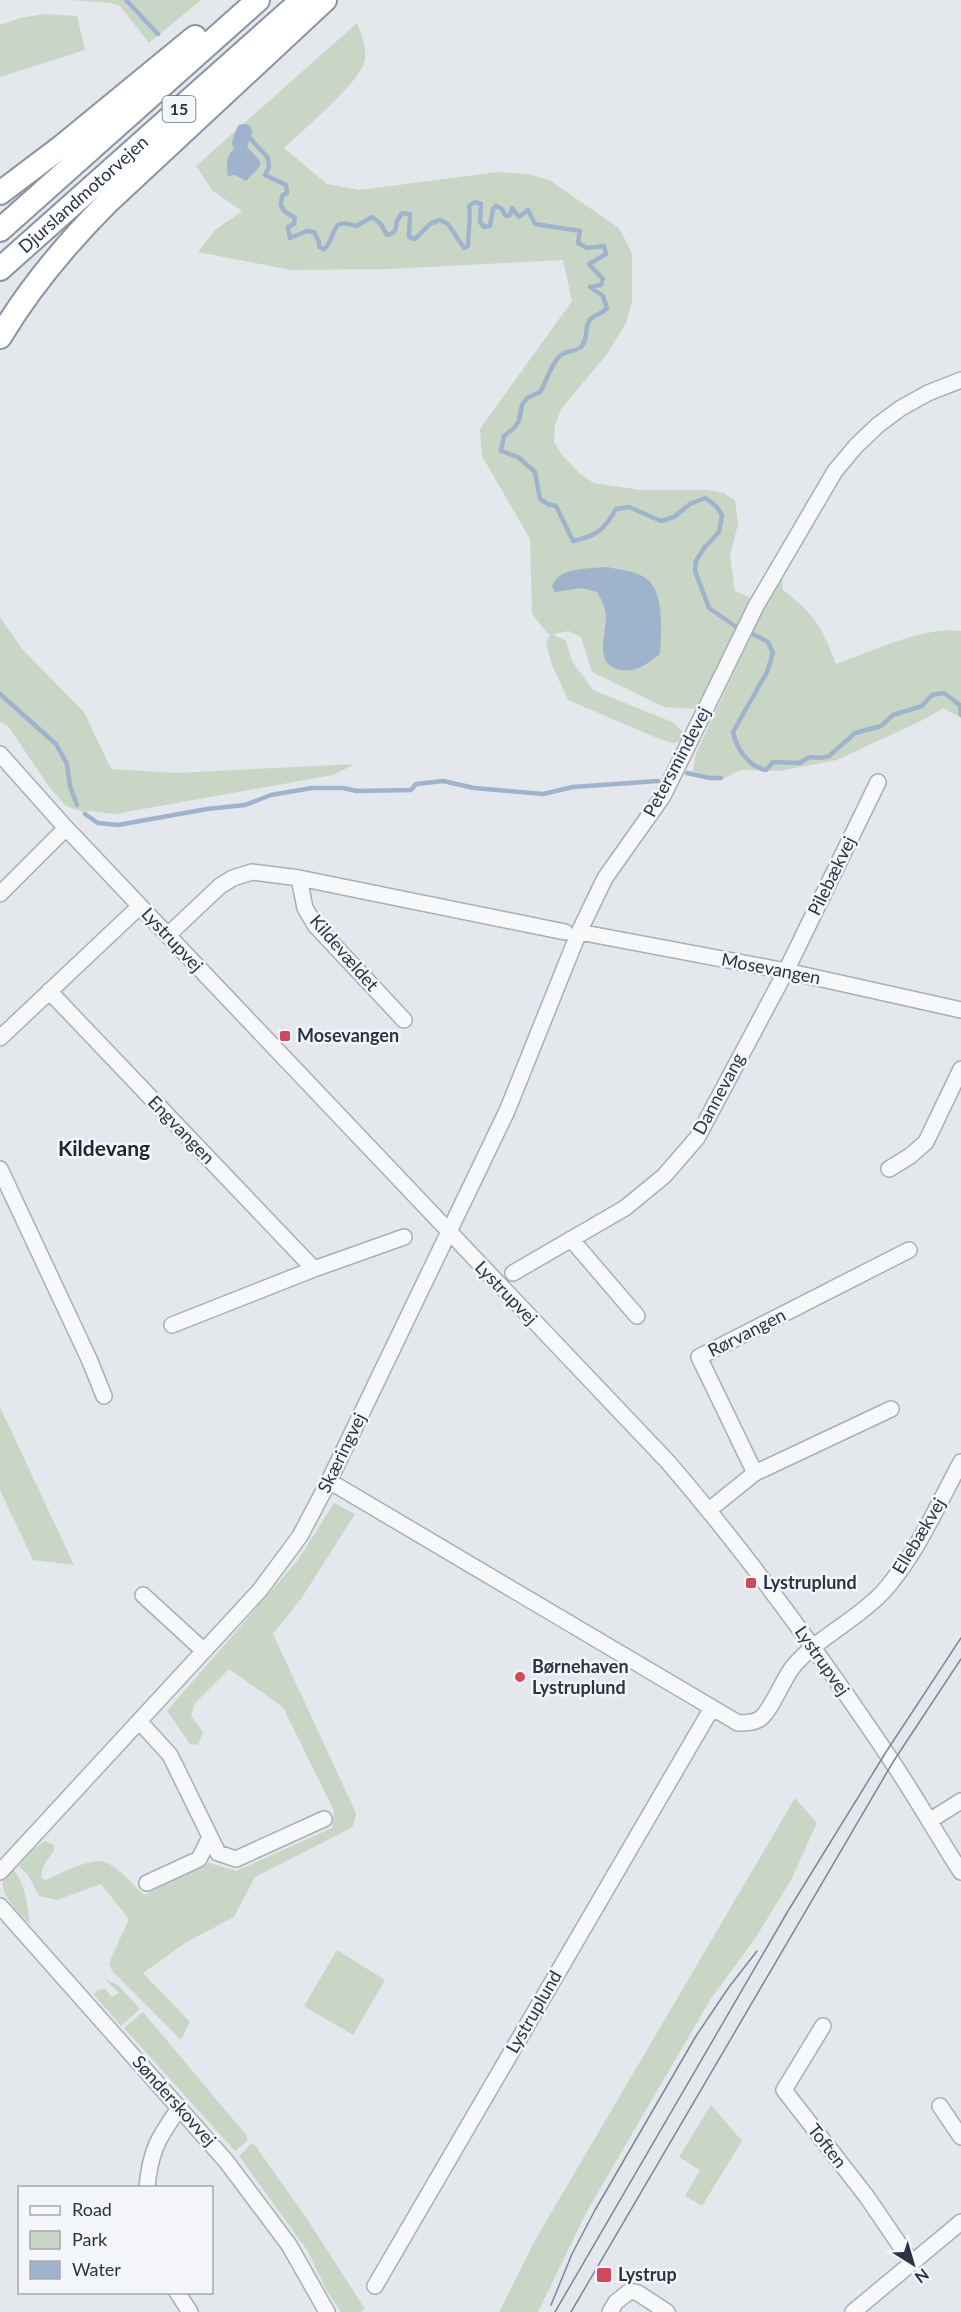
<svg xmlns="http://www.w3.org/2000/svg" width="961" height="2312" viewBox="0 0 961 2312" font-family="Lato,sans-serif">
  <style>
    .green { fill: #c9d6c5 }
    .water { fill: #9fb4cc }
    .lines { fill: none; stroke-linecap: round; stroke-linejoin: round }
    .stream { stroke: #9fb4cc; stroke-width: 4.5 }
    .canal { stroke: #9fb4cc; stroke-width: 16 }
    .minor-casing { stroke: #a9aeb7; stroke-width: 18 }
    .highway-casing { stroke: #8b94a3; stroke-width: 26 }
    .minor { stroke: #f7f8fa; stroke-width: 15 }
    .highway { stroke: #fff; stroke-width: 22 }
    .tram { stroke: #7d8696; stroke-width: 1.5 }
    .poi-dot { fill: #d1495b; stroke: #f4f6f9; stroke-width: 2 }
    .labels { text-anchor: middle; stroke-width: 5; stroke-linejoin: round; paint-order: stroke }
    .shield { fill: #f4f6f9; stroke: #676e7b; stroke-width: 1.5 }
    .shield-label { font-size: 16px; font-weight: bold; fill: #2b3445 }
    .street-label { font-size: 18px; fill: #2b3445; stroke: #f4f6f9 }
    .poi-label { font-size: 18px; font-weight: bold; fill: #2b3445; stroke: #f4f6f9; text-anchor: start }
    .quarter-label { font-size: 21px; font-weight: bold; fill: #1d2536; stroke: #f4f6f9 }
  </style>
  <rect width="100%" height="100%" fill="#e4e7ec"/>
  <path class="green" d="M71,0H201L149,43L120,6L111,3Z
    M45,14L77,16L85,50L0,77V25L20,18Z
    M357,23C362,35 366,45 365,59C363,80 302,131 284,148L327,184L360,190L498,172L529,174L549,180L619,228L632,253V302L626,323L607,354L561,409L555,425L554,442L562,455L580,474L594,483L641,490H706L724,493L735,501L738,524L730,555L735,591L753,599L697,709L664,707L592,672L581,637L569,631L553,634L566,641L572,661L593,690L672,722L683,732L681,741L672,743L657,738L568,700L552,665L546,642L551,634H548L532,614L530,539L482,456L480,429L572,301L563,260L389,269L291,270L198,252L215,230L242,211L213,191L196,166Z
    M782,577L783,590C815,615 822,627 836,664C869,652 927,625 961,631V718L943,708L927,718L837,760L779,771L741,770L720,780L693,771L696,753L770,596Z
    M0,617L22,649L84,712L111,769L177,773L355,764L333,775L115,814L91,811L83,812L66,806L50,788L8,726L0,722Z
    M0,1407L74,1565L33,1560L0,1490Z
    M334,1503L355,1514L301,1599L273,1634L356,1813L353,1827L255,1877L234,1917L185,1943L143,1973L190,2022L181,2040L112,1971L109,1963L129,1919L101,1884L57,1900L39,1896L28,1875L19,1866L32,1850L45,1841L54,1845V1851C48,1859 40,1868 42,1878L46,1880C60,1874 89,1858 104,1862C117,1865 134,1886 144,1895L209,1863L236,1871L332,1828L334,1811L283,1707L229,1669L195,1703L191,1716L203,1732L198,1745L190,1744L167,1711L298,1560Z
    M795,1798L817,1823L791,1880L756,1937L710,2000L586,2213L538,2312H499L534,2242Z
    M13,1869C26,1885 27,1904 30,1924C20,1914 0,1896 3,1880C4,1876 10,1872 13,1869Z
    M337,1950L385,1980L353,2035L304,2006Z
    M105,1979L118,1985L140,2009L121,2026L94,1995L97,1990L105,1989L112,1997L119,1993Z
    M143,2012L247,2136V2141L235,2151L124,2028Z
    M711,2105L742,2141L702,2206L685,2196L700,2170L679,2157Z
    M251,2144L255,2145L307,2219L365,2309L360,2312H341L327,2291L307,2250L239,2156Z"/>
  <path class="water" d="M240,143H244L260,161V166L246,181L235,175L228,176C226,158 226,156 240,143Z
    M607,567C620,570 638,571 648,580C665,594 661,635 660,654C648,663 638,672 622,670C594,667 605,637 606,619C606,608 602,600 597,592L582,588L555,592L552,587C558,566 590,569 607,567Z"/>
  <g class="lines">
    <path class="stream" d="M126,0L158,34
      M240,127L268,158L269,167L265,175L286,185L287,193L282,196L281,205L284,211L295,218L294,224L288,227L290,238L307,231L314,232L319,242V247L324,249C338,237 328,216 356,226L372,217L381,224L386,234L389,235L395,231L397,221L402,213L410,214L409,237L415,239L431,223L440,220L448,224L464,248L468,246C468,232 471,219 469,206L475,202L481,204L480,222L484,227L490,226L493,209L496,206L501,208L506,216L510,215L512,208L519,217L528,210L535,224L580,231L578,243L587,248L604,246L606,254L589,264L603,279L601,285L590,287L603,296L607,308C602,314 591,316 589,321C584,329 589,339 581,347C576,352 566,350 560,356C550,365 547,381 540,392L527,398L522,405L519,421L513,429L504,436L501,451L518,457L535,472L540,499L548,504L556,506L573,541C597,536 605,529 616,509L629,507L661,521L674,517L690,504L705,498L716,506L722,515L719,532L704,548L696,561L695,571L709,608L735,626
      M751,633L768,642L773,653L767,672L733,732C736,748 749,767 766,770L773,762L799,763L810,757L821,758L829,756L855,733L881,726L893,715L922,706L932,695L944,693L960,705L961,715
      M0,694L56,744L67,764L70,786L77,805
      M687,773L710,778H721
      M85,814L98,823L118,825L207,809L245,805L271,795L312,788H343L357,791L411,790L416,784L443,781L474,788L543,794L573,787L658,781"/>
    <path class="canal" d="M240,143L244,132"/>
    <defs>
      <path id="minor" d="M0,754L66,828L668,1462C749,1556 822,1657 891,1760C916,1797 937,1835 961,1872
        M299,878L305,908L315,925L404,1020
        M0,894L66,828
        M579,932L786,971L961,1010
        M168,935L220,886L233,878L252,872L299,878L565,932
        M49,991L314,1269
        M0,1038L140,906
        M0,1169L89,1359L104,1396
        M889,1169L910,1156L926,1142L961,1069
        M571,1239L637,1316
        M513,1273L625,1208L664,1176L697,1138L786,971L878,782
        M172,1325L314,1269L404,1237
        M755,1473L699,1357L909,1250
        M329,1481L738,1723C746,1723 755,1723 761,1718C771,1710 783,1680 792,1668C815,1639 857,1620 883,1592C917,1554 937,1506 961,1462
        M709,1510L755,1473L891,1409
        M143,1595L204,1651
        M139,1721L170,1755L218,1853L236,1859L324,1819
        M929,1821L961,1801
        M0,1872L260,1590L300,1536L329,1481L507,1111L579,932L605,878L663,796L756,606L835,471L856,446L878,425L901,408L928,393L961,380
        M147,1883L199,1859L210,1837
        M0,1906L226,2161L289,2245L327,2312
        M823,2026L784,2090L867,2197L912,2263
        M940,2106L961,2137
        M147,2188C150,2150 159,2137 180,2107
        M375,2286L712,1708
        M177,2292L190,2312
        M610,2312L616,2302L630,2291L638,2293L667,2312
        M853,2312L961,2222"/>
      <g id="highway">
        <path d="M0,193L61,147L195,37"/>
        <path d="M0,230L258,0"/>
        <path id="s1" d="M0,269L302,0"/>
        <path d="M0,337C30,287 66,244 107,203L325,0"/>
      </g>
    </defs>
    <use href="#minor" class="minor-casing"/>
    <use href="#highway" class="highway-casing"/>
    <use href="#minor" class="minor"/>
    <use href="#highway" class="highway"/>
    <path class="tram" d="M551,2305L572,2254L595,2210L696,2036L729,1987L757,1951
      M555,2312L788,1911L886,1752L961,1638
      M571,2312L893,1762L961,1659"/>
  </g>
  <g class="poi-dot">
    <rect x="279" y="1030" width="12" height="12" rx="3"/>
    <rect x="745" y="1577" width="12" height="12" rx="3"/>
    <circle cx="520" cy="1677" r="6"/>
    <rect x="596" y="2267" width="16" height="16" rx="3"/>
  </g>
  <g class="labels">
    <rect class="shield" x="162.5" y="96" width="33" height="26" rx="4.5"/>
    <g class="shield-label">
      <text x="179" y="115">15</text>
    </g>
    <g class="street-label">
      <text dy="6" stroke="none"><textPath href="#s1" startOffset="112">Djurslandmotorvejen</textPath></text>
      <text transform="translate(677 762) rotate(-62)" y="6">Petersmindevej</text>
      <text transform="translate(832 876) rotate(-64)" y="6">Pilebækvej</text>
      <text transform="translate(172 940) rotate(47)" y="6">Lystrupvej</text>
      <text transform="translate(344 953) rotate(49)" y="6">Kildevældet</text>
      <text transform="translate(771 969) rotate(11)" y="6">Mosevangen</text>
      <text transform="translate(719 1094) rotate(-62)" y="6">Dannevang</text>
      <text transform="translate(181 1130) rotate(46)" y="6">Engvangen</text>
      <text transform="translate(506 1293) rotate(46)" y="6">Lystrupvej</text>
      <text transform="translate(747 1333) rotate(-27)" y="6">Rørvangen</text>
      <text transform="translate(342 1453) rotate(-64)" y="6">Skæringvej</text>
      <text transform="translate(919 1536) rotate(-59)" y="6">Ellebækvej</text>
      <text transform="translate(822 1661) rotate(55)" y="6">Lystrupvej</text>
      <text transform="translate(534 2012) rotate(-60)" y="6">Lystruplund</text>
      <text transform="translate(174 2101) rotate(48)" y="6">Sønderskovvej</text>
      <text transform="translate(827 2146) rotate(52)" y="6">Toften</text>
    </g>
    <g class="poi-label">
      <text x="297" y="1042">Mosevangen</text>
      <text x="763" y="1589">Lystruplund</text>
      <text x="532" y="1673">Børnehaven<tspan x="532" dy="21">Lystruplund</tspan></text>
      <text x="618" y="2281">Lystrup</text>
    </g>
    <g class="quarter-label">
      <text x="104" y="1156">Kildevang</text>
    </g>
  </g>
  <rect x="18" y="2186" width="195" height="108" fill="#f4f6f9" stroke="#a4a8b1" stroke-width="1.5"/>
  <rect x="30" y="2206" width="30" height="9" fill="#f7f8fa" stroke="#a4a8b1" stroke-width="1.5"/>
  <text x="72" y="2216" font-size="18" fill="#2b3445">Road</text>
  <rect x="30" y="2231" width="30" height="18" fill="#c9d6c5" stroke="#a4a8b1" stroke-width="1.5"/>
  <text x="72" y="2246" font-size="18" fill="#2b3445">Park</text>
  <rect x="30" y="2261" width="30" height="18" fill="#9fb4cc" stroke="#a4a8b1" stroke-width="1.5"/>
  <text x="72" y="2276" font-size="18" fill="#2b3445">Water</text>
  <g transform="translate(913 2264) rotate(143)" stroke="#f4f6f9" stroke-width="4.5" paint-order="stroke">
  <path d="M0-4.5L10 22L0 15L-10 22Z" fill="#2b3445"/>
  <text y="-9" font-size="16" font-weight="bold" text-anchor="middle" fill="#2b3445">N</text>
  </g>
</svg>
